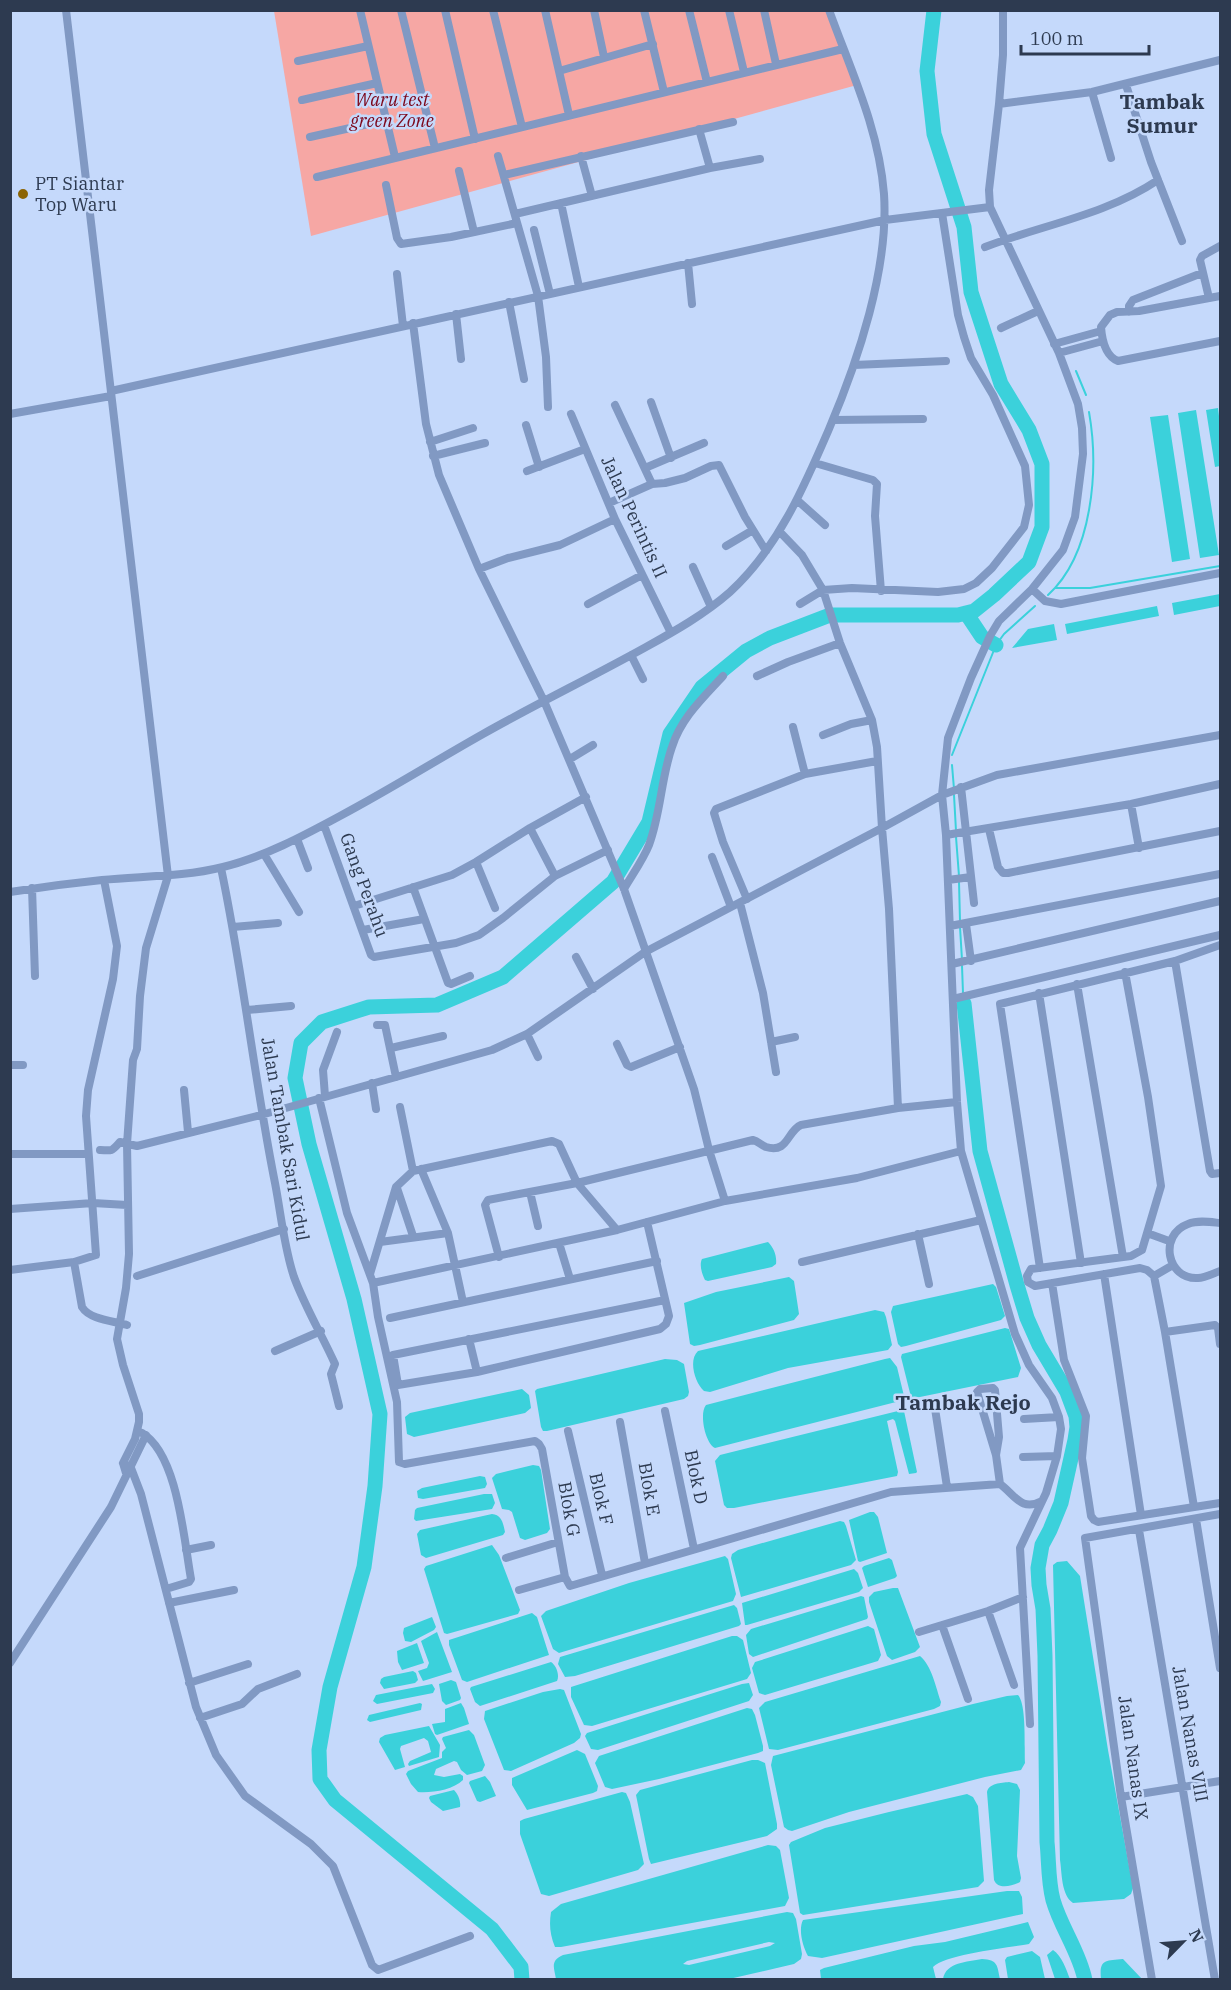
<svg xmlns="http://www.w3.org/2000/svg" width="1231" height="1990" viewBox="0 0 1231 1990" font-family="'IBM Plex Serif',serif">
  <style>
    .green { fill: #f6a7a4 }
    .water { fill: #3bd1db; fill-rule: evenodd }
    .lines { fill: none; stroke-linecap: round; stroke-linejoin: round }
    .stream { stroke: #3bd1db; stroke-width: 2 }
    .river { stroke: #3bd1db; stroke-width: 15 }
    .minor { stroke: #8199c3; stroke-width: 8 }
    .poi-dot { fill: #8b6404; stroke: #c5d9fb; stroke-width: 2 }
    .labels { text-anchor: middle; stroke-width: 5; stroke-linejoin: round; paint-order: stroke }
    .park-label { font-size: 18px; font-style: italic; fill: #7c071b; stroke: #c5d9fb }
    .poi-label { font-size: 18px; fill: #2d3a50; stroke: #c5d9fb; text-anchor: start }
    .street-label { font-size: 18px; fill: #2d3a50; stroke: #c5d9fb }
    .quarter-label { font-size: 21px; font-weight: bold; fill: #2d3a50; stroke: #c5d9fb }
  </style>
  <rect width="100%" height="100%" fill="#c5d9fb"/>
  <path class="green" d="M274,11H829L857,85L311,236Z"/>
  <path class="water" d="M1218,408L1220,424V466L1215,467L1206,410Z
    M1196,410L1219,555L1200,558L1178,413Z
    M1168,415L1190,559L1172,562L1150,417Z
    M1220,594V606L1174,615L1172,603Z
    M1157,606L1159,616L1067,634L1065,624Z
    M1054,624L1057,640L1012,648L1028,629Z
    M768,1242C774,1248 777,1256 776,1264L772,1267L708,1281L705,1280C702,1274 699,1265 702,1259Z
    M789,1277L794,1281L799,1314L794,1320L700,1345L694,1346L690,1344L684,1303L716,1292Z
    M993,1284L996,1287L1005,1316L1001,1320L906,1346L901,1347L898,1344L891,1312L893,1306Z
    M875,1310L884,1312L886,1317L892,1345L888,1350L788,1368L710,1392L704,1391C695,1383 688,1360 698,1351Z
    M1005,1328L1009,1329L1021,1368L1018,1377L915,1398L911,1397L901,1357L902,1354Z
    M665,1359L677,1360L684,1364L689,1392L688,1396L684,1399L547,1431H543L541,1427L535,1391L537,1389Z
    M885,1359L890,1358L897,1367L904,1396L900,1401L715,1448C705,1443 699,1413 706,1405Z
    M522,1389L529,1395L531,1408L525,1413L414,1437L407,1434L405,1417L410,1413Z
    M902,1410L904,1411L917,1472L916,1473L909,1474L895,1421L893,1419L887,1421L898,1472L897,1476L734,1508H727L724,1505L715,1461L720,1455Z
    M533,1465L539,1466L541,1470L550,1529L547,1533L525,1540L520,1538L512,1512L509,1510L502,1509L492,1478L496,1474Z
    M480,1476L485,1477L487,1484L485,1488L423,1499L418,1498L417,1491L422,1488Z
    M484,1494H492L495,1503L492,1509L416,1521L414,1519L415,1510L417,1508Z
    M870,1512H874L878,1517L887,1553L860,1562L858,1561L849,1520Z
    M492,1514C502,1515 503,1523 505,1532L503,1535L426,1558L421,1555L417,1534L420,1530Z
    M840,1521L844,1522L846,1526L856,1560L851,1565L741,1597L731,1558L732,1554L738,1550Z
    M492,1545L499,1555L520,1610L518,1614L447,1634L444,1633L424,1569L426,1566Z
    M725,1556L728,1559L736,1594L733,1601L559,1653L553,1649L541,1616L546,1611L629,1583Z
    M889,1558L892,1560L897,1576L895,1578L868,1587L862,1568L864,1566Z
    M1067,1561L1080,1576L1108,1750L1133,1888L1131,1894L1124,1899L1073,1903C1061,1895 1062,1873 1060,1860L1053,1565L1057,1562Z
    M854,1569L858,1573L863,1588L859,1592L747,1625H745L742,1603Z
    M893,1588H898L920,1647L915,1652L892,1660L887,1656L869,1602V1597L874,1592Z
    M861,1596L864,1597L868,1617L867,1619L753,1657L749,1654L746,1635L751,1629Z
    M734,1605L737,1608L741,1624L739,1626L575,1676L565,1677L558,1664L560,1657Z
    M532,1613L537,1617L549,1655L467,1682L462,1680L449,1645V1640Z
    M432,1617L436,1627L434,1630L411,1642L405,1641L403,1633L404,1628Z
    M868,1626L874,1629L881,1655L878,1661L765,1695L759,1693L752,1668L755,1662Z
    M437,1632L452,1672L423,1681L418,1671L427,1668L429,1663L421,1641Z
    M732,1636H737L743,1640L751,1673L747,1679L592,1726L584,1725L571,1697V1687Z
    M417,1643L424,1663L402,1670L398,1662L397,1651Z
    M920,1656C932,1666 936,1688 941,1702L940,1706L934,1709L778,1750L769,1749L759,1708L765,1702Z
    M551,1662C556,1665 560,1675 557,1681L480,1706L475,1702L470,1689L471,1687Z
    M413,1671L416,1673L418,1680L415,1683L384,1689L380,1683L381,1679L384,1677Z
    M451,1680L456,1682L461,1698L460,1700L446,1705L442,1701L439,1684Z
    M749,1683L753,1695L749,1701L598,1750L591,1749L585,1736L587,1733L742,1684Z
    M432,1684L435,1689L433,1693L377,1704L373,1701L376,1695Z
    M560,1689L564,1690L581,1734L580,1738L574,1743L511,1771L504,1770L484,1719L485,1711L543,1692Z
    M1018,1695C1027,1705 1024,1749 1025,1763L1021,1770L985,1777L849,1812L792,1831L788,1830L784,1827L771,1765L773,1756L973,1704L1007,1696Z
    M420,1703L422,1704L421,1710L370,1722L367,1720L369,1715Z
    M461,1703L464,1708L469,1724L437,1735L435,1734L432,1724L445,1722V1709Z
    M747,1708L752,1709L755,1715L763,1746V1751L758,1753L659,1779L612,1789L605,1787L595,1763L599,1756Z
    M429,1726L440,1745L439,1757L409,1766L408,1764L410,1761L431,1752L428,1741L424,1738L401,1746L400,1749L405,1767L395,1770L379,1742L380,1738L385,1735Z
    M469,1730L474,1735L485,1765L482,1771L467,1775L461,1770L457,1762L454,1761L436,1769L434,1775L444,1777L460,1774L463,1776V1780C453,1790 432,1793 418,1792L411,1784L406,1774L408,1771L442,1758V1752L446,1748L442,1739L443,1737Z
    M577,1750L585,1754L598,1786L597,1791L593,1793L527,1810L512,1785V1778Z
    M752,1760H758L765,1763L777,1824V1829L767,1836L651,1864L649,1859L636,1795L640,1790Z
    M485,1776L490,1782L496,1796L480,1802L477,1801L469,1783L470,1781Z
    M1009,1782L1017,1784L1020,1790L1017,1856L1021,1878L1020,1882C1012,1886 998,1890 994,1880L987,1792C989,1783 1001,1783 1009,1782Z
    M454,1790C458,1794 461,1801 460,1807L443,1811L431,1802L429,1798L430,1796Z
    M622,1792L626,1793L630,1802L644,1864L638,1870L549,1896L541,1894L520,1834V1821L524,1819Z
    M967,1794L973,1797L978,1806L984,1881L978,1887L803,1915L800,1913L789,1845L791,1842L825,1828L889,1812Z
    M768,1845L776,1846L780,1850L789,1898L785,1906L561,1947H555C550,1935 549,1925 551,1912L561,1904Z
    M1007,1891H1019L1022,1897L1023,1914L822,1958L808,1956C803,1947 798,1930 803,1920Z
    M787,1912L793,1913L796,1919L802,1954L801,1959L794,1964L729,1979H556C554,1967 550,1961 563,1955ZM769,1942L775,1943L770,1946L689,1965L683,1964L687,1961Z
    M1028,1922L1034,1937L1029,1944C1008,1948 946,1954 933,1967L936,1979H821L820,1970L824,1968L914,1946L945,1942Z
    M1053,1950C1062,1956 1066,1969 1070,1979H1055L1047,1955Z
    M1032,1951L1040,1957L1045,1979H1008L1005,1960L1007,1957Z
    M982,1959C998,1960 997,1965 1000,1979H943C946,1962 967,1962 982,1959Z
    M1123,1959L1142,1979H1101C1099,1959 1105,1961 1123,1959Z"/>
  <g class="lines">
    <path class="stream" d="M1076,371L1086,395
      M1056,588H1090L1220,566
      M1048,595C1093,554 1099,469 1089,412
      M952,755L996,645L1004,634L1035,606
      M952,765L954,789
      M954,795L956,831
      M956,837L959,876
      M959,882L960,921
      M960,927L962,960
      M962,966L963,993"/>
    <path class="river" d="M966,613L982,637L996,645
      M964,1003L980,1151L1017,1285L1027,1318L1039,1345L1067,1392L1076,1416L1077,1427L1075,1440L1061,1503L1050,1530L1042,1545L1038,1568L1039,1585L1043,1609L1045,1656L1047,1842C1049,1861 1048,1881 1053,1900C1061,1928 1079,1951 1085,1980
      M522,1980L521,1967L492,1929L335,1800L320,1779L319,1750L330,1687L364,1567L375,1486L380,1414L354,1299L309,1144L295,1078L301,1043L322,1022L369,1007L437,1005L503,977L613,882L649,822L670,734L702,687L746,651L770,638L830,615H958L974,611L994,595L1029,562L1042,527V464L1029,430L1001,384L971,292L964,227L934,134L927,71L934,10"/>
    <path class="minor" d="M66,10L168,876L146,948L140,996L137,1049L133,1060L127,1144L129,1254L126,1288L117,1339L123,1365L139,1414V1422L135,1439L123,1463L126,1473
      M360,10L395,157
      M401,10L435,148
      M445,10L475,139
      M493,10L522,127
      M545,10L569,115
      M594,10L604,57
      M644,10L664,92
      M689,10L707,82
      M729,10L744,72
      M764,10L776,64
      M1003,10V55L999,104L989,190L990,207L1059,353L1078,404L1082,428L1083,454L1075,517L1063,550L1032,589L999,621L990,636L971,678L948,738L942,795L946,835L957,1102L961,1151L1015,1334L1029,1365L1052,1398L1059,1417L1061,1429L1057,1456L1046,1493L1020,1548L1030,1724
      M298,61L368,46
      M559,71L653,44
      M1126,85L1151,162L1182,241
      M1092,92L1111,158
      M302,100L377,83
      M999,104L1092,92L1220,60
      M699,129L710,168
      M310,137L386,120
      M498,156L538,296L546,357L548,407
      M581,156L592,196
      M459,171L474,232
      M504,175L733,122
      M317,177L843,49
      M386,185L397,238L401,244L451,237L517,223
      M561,203L579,287
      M515,214L710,168L760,159
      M534,230L550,294
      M985,247C1042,225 1106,215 1158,180
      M688,263L692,304
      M397,274L403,326
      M1220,296L1139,311L1117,312L1110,315L1101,327C1102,340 1105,356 1118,361L1220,341
      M1209,298L1200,260L1202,256L1220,246
      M509,302L524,379
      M1129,312V306L1133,300L1202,273
      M456,314L461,359
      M413,323L426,424L439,475L479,569L544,701L624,889L694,1089L709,1150L725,1201
      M1001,328L1038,311
      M1054,344L1101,331
      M1059,353L1103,341
      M854,365L946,361
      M111,391L885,220L990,207
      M651,402L671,458
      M615,405L652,484
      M10,414L111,396
      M571,414L615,519L671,633
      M833,420L923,419
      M526,425L539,467
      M430,442L473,428
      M433,456L485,443
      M815,463L873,480L877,484L875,516L881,591
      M645,468L704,443
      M527,471L585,449
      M797,500L825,525
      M609,503L652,484L665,483L685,478L711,466L719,465L745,517L766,551
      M779,531L802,555L823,590L840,643L872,720L877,747L882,828L889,909L898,1108
      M726,546L753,530
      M693,567L711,607
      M479,569L508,558L560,545L615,519
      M1032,589L1045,601L1061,604L1220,573
      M588,604L642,575
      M800,604L823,590L852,588L938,592L964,589L976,583L992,568L1024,527L1029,505L1025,466L993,395L971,358L964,337L958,315L942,213
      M631,655L643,679
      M757,676L788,662L840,643
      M793,727L805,774
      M823,735L851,724L872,720
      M570,759L593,745
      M961,787L974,903
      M1131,804L1139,848
      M324,825L371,955L374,957L456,943L479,935L503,918L555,876L608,850
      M530,828L555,876
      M989,829L998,867L1003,873H1008L1220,831
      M946,835L1131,804L1220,784
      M297,839L308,868
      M264,854L299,912
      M712,857L731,907
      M476,862L495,908
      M221,868C243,972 254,1078 275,1183C281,1214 284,1247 294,1277C305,1307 322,1335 335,1364L331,1374L339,1406
      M948,880L971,877
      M413,887L448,983L451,984L470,976
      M32,888L35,976
      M624,889C632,875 643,860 649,845C661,813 661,778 672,747C681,718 703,698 723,676
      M10,892C41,887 72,883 102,880C143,876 183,877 223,867C264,857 303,836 340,816C389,790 435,761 483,734C536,704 592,677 646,647C675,631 705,614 730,592C778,548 804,487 829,429C858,361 889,268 884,194C879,129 851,71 829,10
      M747,899L723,842L714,813L716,809L805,774L877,761
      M740,903L763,993L776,1072
      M354,906L452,875L476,862L530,828L586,797
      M966,924L971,961
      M950,926L1220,874
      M233,927L278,923
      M363,930L424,919
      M576,957L593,989
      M1175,961L1210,1171L1212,1174L1220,1173
      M952,964L1220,901
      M1125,972L1148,1097L1161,1186L1142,1250L1131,1256L1031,1269L1027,1276L1028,1282L1035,1286L1140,1268L1147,1270L1154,1276L1165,1332L1194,1507
      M1077,984L1123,1257
      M1039,993L1081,1263
      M953,999L1220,935
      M247,1010L291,1006
      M377,1025H385L396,1077
      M527,1034L538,1057
      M771,1042L795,1037
      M617,1044L627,1065L631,1067L680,1047
      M391,1048L443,1036
      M10,1065H23
      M372,1083L376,1109
      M184,1090L188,1132
      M325,1096L323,1070L337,1032
      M319,1098L347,1213L373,1283L378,1317L397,1402L399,1462L405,1464L535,1441L539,1444L542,1449L565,1577L570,1586L891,1492L1000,1484C1015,1495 1021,1512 1042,1501
      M400,1107L413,1171
      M100,1150C113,1151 112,1151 120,1142L137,1146L261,1115L492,1050L527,1034L645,952L882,828L942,795L997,775L1220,735
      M10,1154H88
      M421,1169L448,1233L463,1302
      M397,1188L413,1236
      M530,1192L538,1226
      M10,1209L93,1203L127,1205
      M647,1222L669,1316L666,1324L660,1329L477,1372L398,1385L393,1355L665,1300
      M1220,1223C1210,1222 1198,1220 1188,1224C1158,1235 1167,1280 1198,1278C1205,1278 1214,1273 1220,1271
      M1147,1233L1169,1241
      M918,1234L929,1284
      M380,1242L448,1233
      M559,1243L570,1279
      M499,1257L485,1205L488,1200L577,1183L753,1140C758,1141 761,1145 766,1147C788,1154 787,1131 801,1125L898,1108L957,1102
      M74,1262L82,1307C90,1320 114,1321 127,1325
      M802,1262L981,1220
      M1040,1268L1000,1004L1175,961L1220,945
      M10,1270L74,1262L96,1255L86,1116L88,1090L113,979L117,946L104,880
      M370,1274L396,1187L413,1171L552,1141L559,1144L577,1183L617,1230
      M1104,1274L1141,1515
      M137,1276L284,1229
      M1154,1276L1173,1265
      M373,1283L617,1230L725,1201L857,1178L961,1151
      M1052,1283L1064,1360L1086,1416L1082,1458L1091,1516L1094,1520L1098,1522L1220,1503
      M390,1318L657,1261
      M1165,1332L1215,1325L1218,1328L1220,1344
      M469,1339L477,1372
      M275,1351L321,1331
      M934,1402L947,1487
      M665,1411L694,1549
      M1024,1419L1059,1417
      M620,1422L645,1563
      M568,1431L602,1575
      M142,1433C178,1454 184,1541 191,1579L189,1582L166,1589
      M996,1455L999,1437L995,1390L993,1388L980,1389L977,1392L996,1455L1000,1484
      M1023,1457L1057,1456
      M123,1463L131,1468L141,1494L196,1707L216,1755L245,1796L311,1844L333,1866L372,1965L378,1970L470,1936
      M1196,1519L1220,1668
      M1139,1530L1215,1980
      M186,1550L211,1545
      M506,1558L558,1542
      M519,1590L565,1577
      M169,1603L234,1590
      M988,1611L1014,1685
      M942,1625L968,1699
      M919,1632L988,1611L1023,1597
      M10,1663L111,1507L146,1435
      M189,1683L248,1664
      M200,1718L242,1704L258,1689L297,1674
      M1121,1797L1220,1781
      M1152,1980L1121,1797L1085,1538L1220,1514"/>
  </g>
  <circle class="poi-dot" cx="23" cy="194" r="6"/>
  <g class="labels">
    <g class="park-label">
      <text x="392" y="106">Waru test<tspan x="392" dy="21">green Zone</tspan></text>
    </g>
    <g class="poi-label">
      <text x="35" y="190">PT Siantar<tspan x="35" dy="21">Top Waru</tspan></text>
    </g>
    <g class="street-label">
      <text transform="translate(634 517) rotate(65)" y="6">Jalan Perintis II</text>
      <text transform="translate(364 885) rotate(70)" y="6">Gang Perahu</text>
      <text transform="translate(285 1139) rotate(80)" y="6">Jalan Tambak Sari Kidul</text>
      <text transform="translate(696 1477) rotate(78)" y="6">Blok D</text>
      <text transform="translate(649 1489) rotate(80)" y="6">Blok E</text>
      <text transform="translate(601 1499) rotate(77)" y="6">Blok F</text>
      <text transform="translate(569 1509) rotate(80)" y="6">Blok G</text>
      <text transform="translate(1190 1734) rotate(80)" y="6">Jalan Nanas VIII</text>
      <text transform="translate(1133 1758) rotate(82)" y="6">Jalan Nanas IX</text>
    </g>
    <g class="quarter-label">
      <text x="1162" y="109">Tambak<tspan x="1162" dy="24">Sumur</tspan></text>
      <text x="963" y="1410">Tambak Rejo</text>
    </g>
  </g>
  <rect width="1231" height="1990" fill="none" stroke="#2d3a50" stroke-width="24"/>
  <g transform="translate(1183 1942) rotate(65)" stroke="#c5d9fb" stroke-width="4.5" paint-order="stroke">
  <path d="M0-4.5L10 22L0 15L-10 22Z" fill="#2d3a50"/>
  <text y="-9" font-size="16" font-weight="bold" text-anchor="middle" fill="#2d3a50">N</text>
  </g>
  <path d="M1021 45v9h128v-9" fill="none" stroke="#2d3a50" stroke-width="3"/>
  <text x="1030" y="45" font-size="18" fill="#2d3a50" stroke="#c5d9fb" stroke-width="4.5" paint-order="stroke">100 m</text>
</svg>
